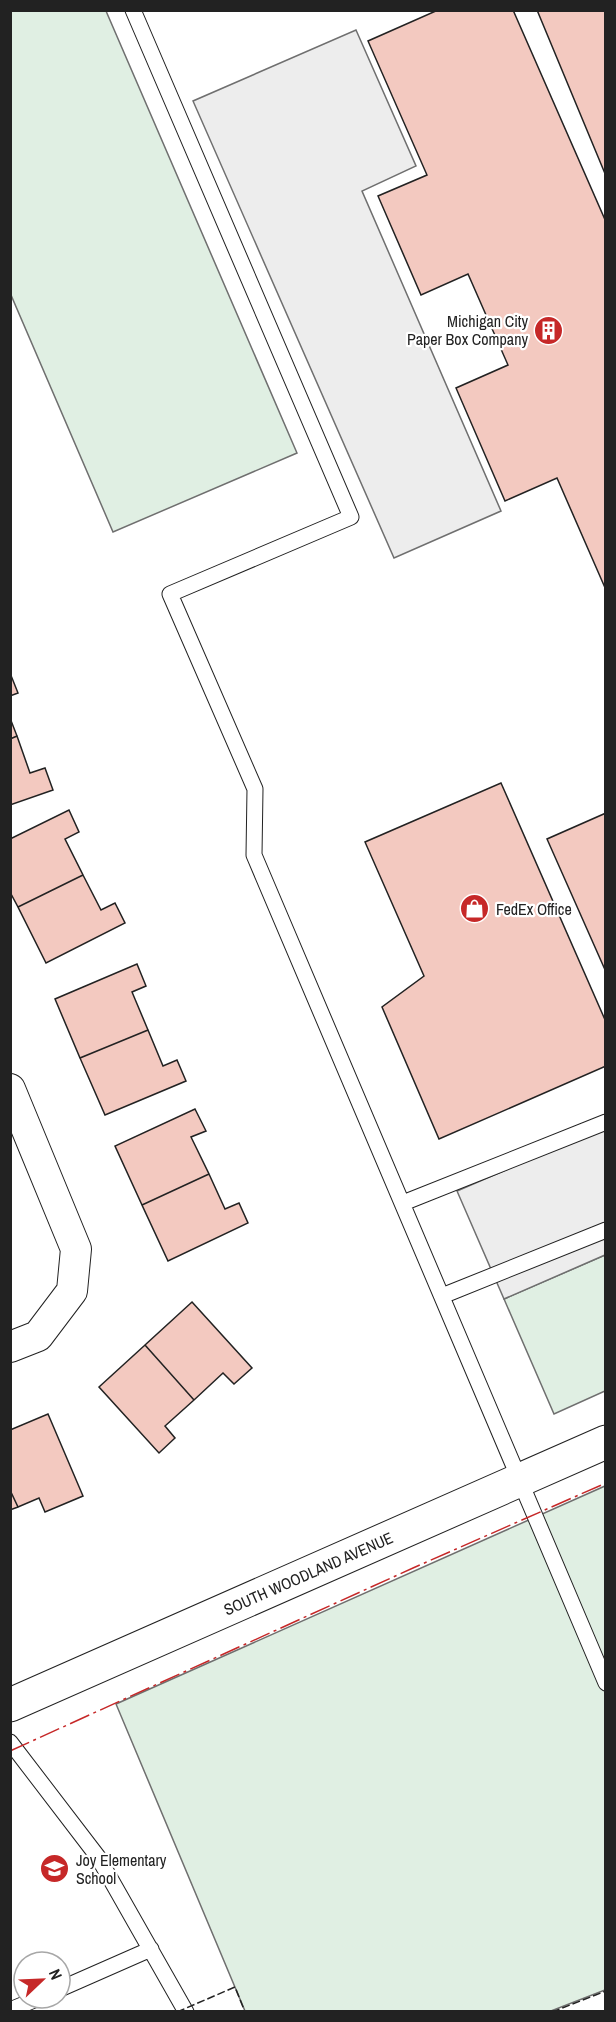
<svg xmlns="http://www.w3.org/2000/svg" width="616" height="2022" viewBox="0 0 616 2022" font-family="'Archivo Narrow',sans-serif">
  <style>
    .green { fill: #e0efe3; stroke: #6f6f6f; stroke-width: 1.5 }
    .parking { fill: #ededed; stroke: #6f6f6f; stroke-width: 1.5 }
    .building { fill: #f3c9c0; stroke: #222; stroke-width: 1.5 }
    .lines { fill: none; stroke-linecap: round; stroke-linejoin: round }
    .service-casing { stroke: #222; stroke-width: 17 }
    .minor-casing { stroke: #222; stroke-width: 32 }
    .tertiary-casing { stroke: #222; stroke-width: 35 }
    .service { stroke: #fff; stroke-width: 15 }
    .minor { stroke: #fff; stroke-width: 30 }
    .tertiary { stroke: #fff; stroke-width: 33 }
    .fence { stroke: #222; stroke-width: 1.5; stroke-dasharray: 8 3; stroke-linecap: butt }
    .power { stroke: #c62828; stroke-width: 1.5; stroke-dasharray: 21 4.5 3 4.5; stroke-linecap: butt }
    .labels { text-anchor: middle; stroke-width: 4.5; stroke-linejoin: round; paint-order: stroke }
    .poi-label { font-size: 16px; fill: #222; stroke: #fff; text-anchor: start }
    .street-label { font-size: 16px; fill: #222; stroke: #fff }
  </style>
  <rect width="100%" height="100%" fill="#fff"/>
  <path class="green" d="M10,11H106L297,453L113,532L11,295Z
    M605,1255V1391L554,1414L504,1299Z
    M605,1486V1990L551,2011H245L116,1704Z"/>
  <path class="parking" d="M356,30L416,166L362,191L501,511L394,558L193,101Z
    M605,1127V1255L504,1299L457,1191Z"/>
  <path class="building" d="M438,10H513L606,222V590L557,478L505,501L456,388L508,365L468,274L421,295L378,196L427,175L368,41Z
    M537,10H606V176Z
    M10,673L18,693L10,696Z
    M10,718L17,736L10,739Z
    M17,736L30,773L45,768L53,790L10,805V739Z
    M501,783L606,1022V1066L439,1139L382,1007L424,976L365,842Z
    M69,810L79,832L65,839L83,875L18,907L10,892V839Z
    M606,813V972L547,839Z
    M83,875L101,910L115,903L125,923L46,963L18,907Z
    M137,964L146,986L132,992L148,1030L80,1058L55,999Z
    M148,1030L163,1066L177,1060L186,1081L105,1115L80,1058Z
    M195,1109L206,1131L191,1137L209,1174L142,1205L115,1146Z
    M209,1174L225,1209L239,1203L248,1223L168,1261L142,1205Z
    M192,1302L252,1368L234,1384L223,1373L194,1400L145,1345Z
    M145,1345L194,1400L165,1426L175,1438L159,1453L99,1387Z
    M48,1414L83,1496L45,1512L39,1498L18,1507L10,1490V1430Z
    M10,1490L18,1507L10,1510Z"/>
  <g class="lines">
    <defs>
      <path id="service" d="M133,10L351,517L170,594L255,789L254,855L606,1683
        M403,1203L606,1122
        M442,1296L606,1230
        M10,1742L98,1857L186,2012
        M60,1989L151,1949
        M10,2010L39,1998"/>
      <path id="minor" d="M10,1089L76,1249L72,1291L38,1336L10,1347"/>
      <g id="tertiary">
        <path id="s1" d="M10,1705L606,1442"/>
      </g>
    </defs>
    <use href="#service" class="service-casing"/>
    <use href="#minor" class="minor-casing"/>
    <use href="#tertiary" class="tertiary-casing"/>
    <use href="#service" class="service"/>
    <use href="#minor" class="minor"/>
    <use href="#tertiary" class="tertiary"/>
    <path class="fence" d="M177,2012L235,1987L245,2012
      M552,2012L606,1991"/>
    <path class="power" d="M10,1751L413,1568L606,1483"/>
  </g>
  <defs>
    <symbol id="building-disc" viewBox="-11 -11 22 22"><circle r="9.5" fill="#c62828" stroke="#fff"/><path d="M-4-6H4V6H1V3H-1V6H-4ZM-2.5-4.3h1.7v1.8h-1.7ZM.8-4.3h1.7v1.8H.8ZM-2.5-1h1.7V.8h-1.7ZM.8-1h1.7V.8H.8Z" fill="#fff"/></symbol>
    <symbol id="shop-disc" viewBox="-11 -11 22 22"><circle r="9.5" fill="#c62828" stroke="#fff"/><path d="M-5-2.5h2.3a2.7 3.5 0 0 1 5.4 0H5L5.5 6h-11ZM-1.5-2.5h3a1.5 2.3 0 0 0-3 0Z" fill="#fff"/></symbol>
    <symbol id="school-disc" viewBox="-11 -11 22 22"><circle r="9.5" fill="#c62828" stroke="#fff"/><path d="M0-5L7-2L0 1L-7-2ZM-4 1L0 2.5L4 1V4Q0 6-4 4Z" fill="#fff"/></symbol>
  </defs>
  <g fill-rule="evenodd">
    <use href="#building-disc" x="532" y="314" width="33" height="33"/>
    <use href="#shop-disc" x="458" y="892" width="33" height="33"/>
    <use href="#school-disc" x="38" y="1852" width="33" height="33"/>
  </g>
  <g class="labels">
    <g class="poi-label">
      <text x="528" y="327" text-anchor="end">Michigan City<tspan x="528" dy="18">Paper Box Company</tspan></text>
      <text x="496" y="915">FedEx Office</text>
      <text x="76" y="1866">Joy Elementary<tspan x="76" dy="18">School</tspan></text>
    </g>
    <g class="street-label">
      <text dy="6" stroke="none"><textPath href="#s1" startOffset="326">SOUTH WOODLAND AVENUE</textPath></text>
    </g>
  </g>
  <rect width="616" height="2022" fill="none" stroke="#222222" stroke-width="24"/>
  <g transform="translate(42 1980) rotate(67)"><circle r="28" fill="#ffffff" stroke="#a7a7a7" stroke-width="1.5"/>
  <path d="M0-4.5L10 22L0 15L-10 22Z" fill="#c62828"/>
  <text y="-9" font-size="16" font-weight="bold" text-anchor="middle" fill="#222222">N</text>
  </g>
</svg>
